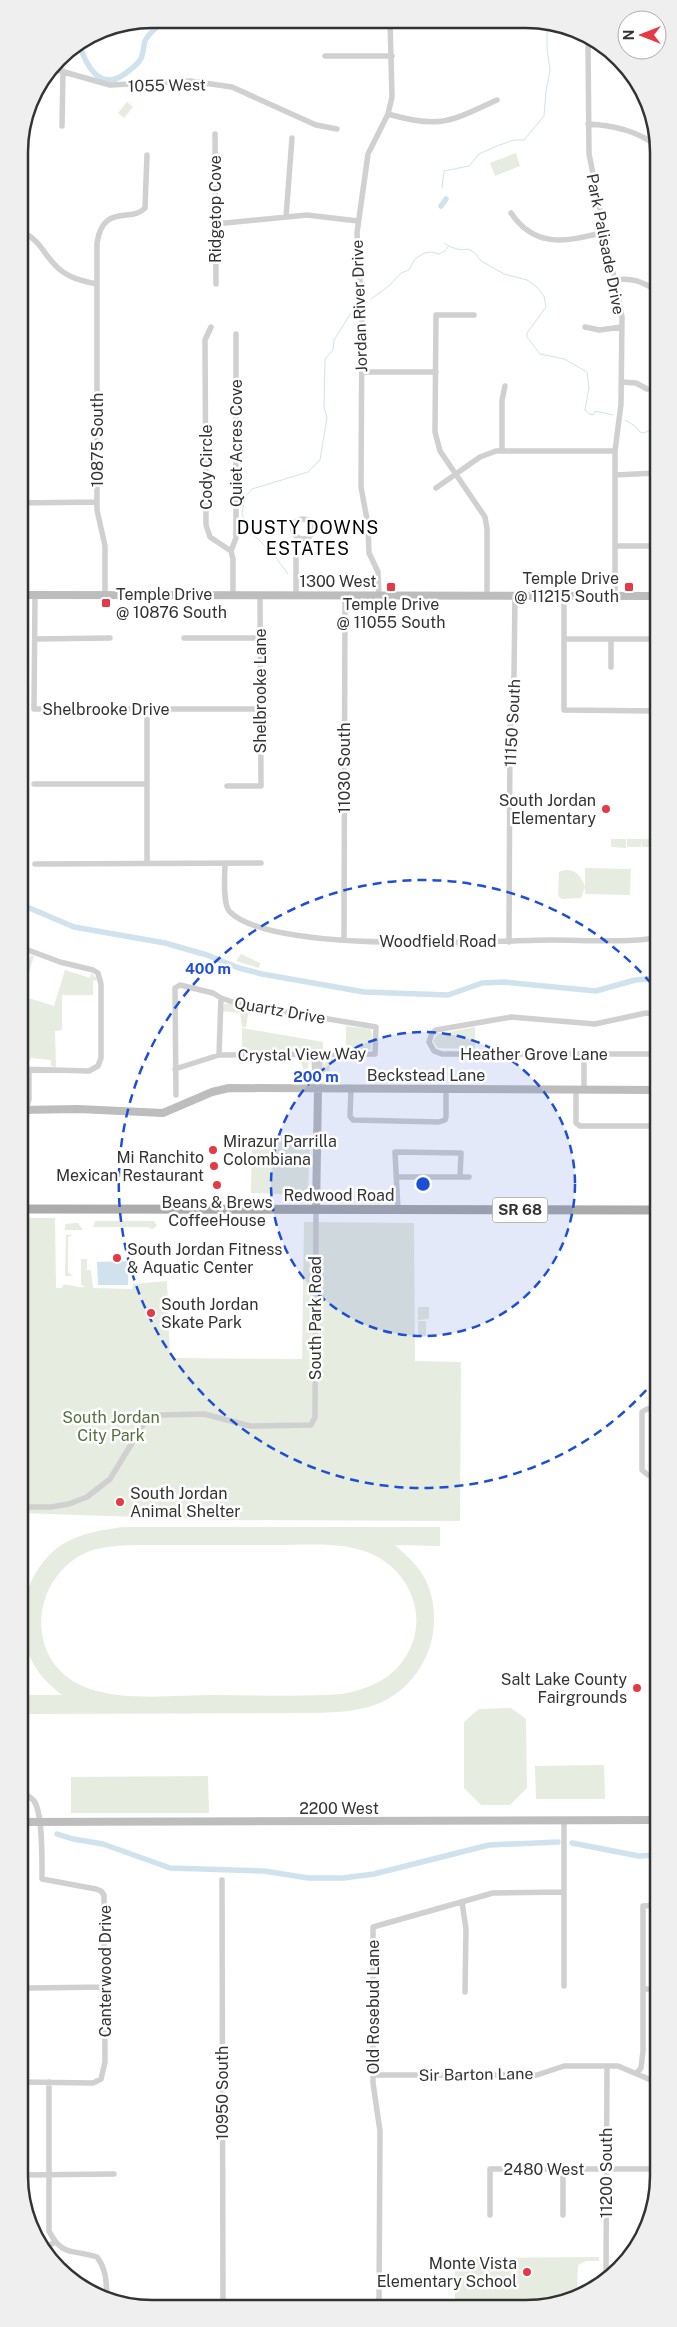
<svg xmlns="http://www.w3.org/2000/svg" width="677" height="2327" viewBox="0 0 677 2327" font-family="'Public Sans',sans-serif">
  <style>
    .green { fill: #e6ecdf; fill-rule: evenodd }
    .water { fill: #cfe2ee }
    .lines { fill: none; stroke-linecap: round; stroke-linejoin: round }
    .stream { stroke: #cfe2ee; stroke-width: 1 }
    .canal { stroke: #cfe2ee; stroke-width: 5.5 }
    .street { stroke: #d0d0d0; stroke-width: 5.5 }
    .secondary { stroke: #bdbdbd; stroke-width: 8 }
    .primary { stroke: #ababab; stroke-width: 9 }
    .ring { fill: none; stroke: #1d4ed8; stroke-width: 2.5; stroke-dasharray: 9 6 }
    .poi-dot { fill: #e63946; stroke: #fff; stroke-width: 2 }
    .labels { text-anchor: middle; stroke-width: 5; stroke-linejoin: round; paint-order: stroke }
    .shield { fill: #fff; stroke: #707070; stroke-width: 1 }
    .shield-label { font-size: 15px; font-weight: bold; fill: #333 }
    .street-label { font-size: 16px; fill: #333; stroke: #fff }
    .poi-label { font-size: 16px; fill: #333; stroke: #fff; text-anchor: end }
    .park-label { font-size: 16px; fill: #56703f; stroke: #fff }
    .neighbourhood-label { font-size: 18px; letter-spacing: 1px; fill: #000; stroke: #fff }
    .rim { fill: none; stroke: #333; stroke-width: 2.5 }
    .centre { fill: #1d4ed8; stroke: #fff; stroke-width: 2.5 }
    .ring-label { font-size: 15px; text-anchor: middle; font-weight: bold; fill: #1d4ed8; stroke: #fff; stroke-width: 5; stroke-linejoin: round; paint-order: stroke }
  </style>
  <rect width="100%" height="100%" fill="#fff"/>
  <path class="green" d="M127,102L133,107L124,118L118,113Z
    M516,153L520,166L495,176L490,163Z
    M611,839H626V848L611,847Z
    M627,839H642L641,847H627Z
    M642,839H657V847H642Z
    M585,868L631,869L630,895L585,894V887L581,898L562,899L558,896L559,872C573,866 581,875 585,887Z
    M241,954L260,963L259,968L236,961Z
    M31,955L34,956L22,996L54,1006L65,970L90,978L91,973L98,979L93,981V995H62V1030L55,1031L56,1067L51,1066V1060L31,1058L29,1062H20V983Z
    M230,1003L249,1009L246,1027H242L240,1013L222,1011L224,1004Z
    M346,1026L370,1029L372,1034L371,1050L346,1052Z
    M475,1027V1049L438,1048L433,1041L438,1034Z
    M242,1028L323,1042V1051L242,1052Z
    M300,1058L309,1060L307,1073L309,1078L307,1081L302,1080L303,1068Z
    M333,1058V1062H330L329,1078L325,1079V1073L322,1079V1061L325,1065V1060Z
    M307,1137L310,1139L308,1192L305,1195L251,1193L252,1138Z
    M20,1218H55L56,1288H62L63,1285C70,1284 76,1288 86,1287L81,1285V1259H87V1269L85,1270H91L93,1288L132,1289L133,1284L167,1281L170,1358L302,1359L304,1222L414,1223L415,1361L461,1362L460,1521L226,1520L21,1513Z
    M95,1221H154L157,1226L152,1229L148,1227H93Z
    M78,1223L83,1230H65V1224Z
    M66,1235H73L68,1237V1272L73,1276H65Z
    M418,1307H429V1319L418,1320Z
    M418,1321H426V1337H418Z
    M122,1527H440V1546L395,1545C407,1556 420,1567 427,1583C446,1628 426,1681 382,1702C361,1712 337,1712 315,1713L21,1714V1695H62C53,1688 44,1680 37,1670C11,1631 22,1570 63,1544C81,1533 102,1530 122,1527ZM137,1545C184,1545 231,1545 278,1545C306,1545 338,1542 364,1551C402,1563 427,1605 412,1644C400,1675 374,1688 342,1694C300,1697 256,1695 213,1695C175,1695 122,1702 85,1687C30,1665 28,1595 72,1561C91,1546 115,1546 137,1545Z
    M511,1708L526,1719L527,1788L510,1805H481L464,1788V1722L479,1709Z
    M604,1765L605,1799H536L535,1766Z
    M208,1776L209,1813H71V1777Z
    M599,2257V2261H586L578,2265L577,2296L551,2306H455V2258Z"/>
  <path class="water" d="M128,1261V1285H98L97,1262Z"/>
  <g class="lines">
    <path class="stream" d="M442,188L444,171L469,166L479,154L497,146L514,140H524L544,116L546,91L550,70L547,48V21
      M444,243C450,248 461,251 468,249L475,253L481,261L504,274L527,280L537,287L544,296L546,307L527,333V337L540,354L564,359L587,372L589,388L585,410L589,414L593,415L595,411L613,415
      M371,299L389,286L401,273L409,270L415,259L424,253L432,252L439,254L445,251L448,247
      M625,420L635,426L640,432L644,433L656,427
      M288,574L274,555L249,530L242,514L245,497L252,489L308,472L320,460L327,417L324,408L325,359L333,350L334,340L351,313"/>
    <path class="canal" d="M79,43C86,66 100,93 126,73C131,69 137,65 140,60C144,54 143,47 145,41C149,32 159,26 166,19
      M441,206L446,199
      M20,904L74,927L165,943L207,955L239,968L262,974L364,992L448,995L482,983L504,982L596,991L635,980L657,978
      M21,1812L25,1813
      M57,1834L73,1839L103,1844L170,1868L264,1871L308,1878H343L374,1874L489,1845L558,1842
      M572,1843L639,1856L658,1855"/>
    <path class="street" d="M588,41L589,154L622,317L621,404L615,451V596
      M325,56H392
      M50,68L110,85L190,81L232,87L316,125L337,129
      M388,114C440,129 449,122 497,100
      M588,124C613,125 635,130 656,145
      M62,126L63,71
      M215,134L216,284
      M511,213C536,250 568,241 605,232
      M286,217L292,138
      M215,224L307,215L358,221
      M19,230C42,241 42,253 58,268C69,278 82,281 97,284
      M615,280C632,277 642,282 656,290
      M474,315H436L435,432L440,451L485,517L487,529V594
      M211,327L205,340L206,525L210,537L231,551L233,559V594
      M585,327L599,330L622,327
      M362,372H436
      M621,382L636,383L647,389
      M502,451V400L505,386
      M615,475L656,473
      M436,488L480,457L496,451H615
      M19,503L97,502
      M293 529a10 10 0 1 1 20 0a10 10 0 1 1-20 0Z
      M615,546H656
      M231,551L236,538V334
      M105,595V546L97,510V243C103,203 132,223 145,208L147,155
      M296,595V545L297,538
      M379,595L378,572L369,553L368,525L361,487L362,311L357,233L368,154L388,114L392,97L390,20
      M35,596L34,709H261
      M184,638H260
      M35,639L110,638
      M564,639H656V711L564,710V595
      M611,667V639
      M34,784H147
      M227,786H261L260,595
      M225,863C225,874 222,904 230,912C273,954 486,941 550,940C586,940 622,943 657,938
      M35,864L261,863
      M147,864V709
      M344,940L345,595
      M509,942L510,730L514,676L515,595
      M20,947L60,962L93,970L98,973L101,984V1058L98,1066L89,1071L20,1069
      M657,1014L646,1013L595,1024L511,1017L436,1030L432,1033L429,1042L434,1051L442,1054H657
      M584,1054V1089
      M219,1055L221,998
      M314,1055L315,1081L318,1089
      M22,1069L21,1102L25,1110
      M175,1069L219,1055L375,1054L376,1027L239,1004L221,998L213,993L180,985L175,988L176,1095
      M318,1089L320,1055
      M351,1089L350,1116L353,1120L439,1122L445,1120L446,1117V1089
      M576,1089V1123L580,1126H657
      M25,1110L29,1100V1069
      M396,1177H469
      M398,1210L395,1152L461,1153L460,1177
      M657,1408L647,1409L642,1412V1470L648,1475L657,1476
      M21,1507H51L69,1504L87,1497L110,1479L143,1425L160,1415L204,1414L250,1426L311,1425L315,1417L316,1210
      M21,1792C25,1794 31,1797 34,1801C43,1813 42,1862 42,1879L96,1889L101,1891L104,1895L105,2062L101,2079L93,2083L21,2082
      M564,1821V1986
      M222,1880L223,2306
      M462,1902L466,1929L465,1992
      M29,1988L105,1987
      M643,1989H658
      M637,2073L641,2068L643,2051V1906L658,1905
      M373,2075H537L564,2066H618L658,2083
      M49,2082V2231C62,2257 73,2249 97,2257C106,2269 106,2280 107,2295
      M21,2175L114,2174
      M490,2215V2169H658
      M563,2215V2169
      M46,2247L55,2242
      M606,2279L607,2067
      M379,2306L380,2131L373,2083V1927L493,1893L564,1892"/>
    <path class="secondary" d="M20,595L656,596
      M20,1110L78,1109L163,1113L212,1092L229,1088L657,1090
      M25,1209V1110
      M316,1210L318,1089
      M21,1822L658,1820"/>
    <path class="primary" d="M20,1209L657,1210"/>
  </g>
  <circle cx="423" cy="1184" r="152" fill="#1d4ed8" fill-opacity=".12"/>
  <g class="ring">
    <circle cx="423" cy="1184" r="152"/>
    <path d="M656 1379A304 304 0 1 1 656 989"/>
  </g>
  <g class="poi-dot">
    <rect x="386" y="582" width="10" height="10" rx="2.5"/>
    <rect x="624" y="582" width="10" height="10" rx="2.5"/>
    <rect x="101" y="598" width="10" height="10" rx="2.5"/>
    <circle cx="606" cy="809" r="5"/>
    <circle cx="213" cy="1150" r="5"/>
    <circle cx="214" cy="1166" r="5"/>
    <circle cx="217" cy="1185" r="5"/>
    <circle cx="117" cy="1258" r="5"/>
    <circle cx="151" cy="1313" r="5"/>
    <circle cx="120" cy="1502" r="5"/>
    <circle cx="637" cy="1688" r="5"/>
    <circle cx="527" cy="2272" r="5"/>
  </g>
  <g class="labels">
    <rect class="shield" x="492.5" y="1197.5" width="55" height="25" rx="4"/>
    <g class="shield-label">
      <text x="520" y="1215">SR 68</text>
    </g>
    <g class="street-label">
      <text transform="translate(167 85) rotate(-1)" y="6">1055 West</text>
      <text transform="translate(215 209) rotate(-90)" y="6">Ridgetop Cove</text>
      <text transform="translate(606 244) rotate(79)" y="6">Park Palisade Drive</text>
      <text transform="translate(359 306) rotate(-92)" y="6">Jordan River Drive</text>
      <text transform="translate(97 440) rotate(-90)" y="6">10875 South</text>
      <text transform="translate(236 443) rotate(-90)" y="6">Quiet Acres Cove</text>
      <text transform="translate(206 467) rotate(-90)" y="6">Cody Circle</text>
      <text x="338" y="587">1300 West</text>
      <text transform="translate(260 691) rotate(-90)" y="6">Shelbrooke Lane</text>
      <text x="106" y="715">Shelbrooke Drive</text>
      <text transform="translate(512 723) rotate(-87)" y="6">11150 South</text>
      <text transform="translate(344 768) rotate(-90)" y="6">11030 South</text>
      <text x="438" y="947">Woodfield Road</text>
      <text transform="translate(280 1010) rotate(10)" y="6">Quartz Drive</text>
      <text transform="translate(302 1054) rotate(-1)" y="6">Crystal View Way</text>
      <text x="534" y="1060">Heather Grove Lane</text>
      <text x="426" y="1081">Beckstead Lane</text>
      <text x="339" y="1201">Redwood Road</text>
      <text transform="translate(315 1318) rotate(-90)" y="6">South Park Road</text>
      <text x="339" y="1814">2200 West</text>
      <text transform="translate(105 1971) rotate(-90)" y="6">Canterwood Drive</text>
      <text transform="translate(373 2007) rotate(-90)" y="6">Old Rosebud Lane</text>
      <text transform="translate(476 2074) rotate(-1)" y="6">Sir Barton Lane</text>
      <text transform="translate(222 2093) rotate(-90)" y="6">10950 South</text>
      <text x="544" y="2175">2480 West</text>
      <text transform="translate(606 2173) rotate(-90)" y="6">11200 South</text>
    </g>
    <g class="poi-label">
      <text x="619" y="584">Temple Drive<tspan x="619" dy="18">@ 11215 South</tspan></text>
      <text x="116" y="600" text-anchor="start">Temple Drive<tspan x="116" dy="18">@ 10876 South</tspan></text>
      <text x="391" y="610" text-anchor="middle">Temple Drive<tspan x="391" dy="18">@ 11055 South</tspan></text>
      <text x="596" y="806">South Jordan<tspan x="596" dy="18">Elementary</tspan></text>
      <text x="223" y="1147" text-anchor="start">Mirazur Parrilla<tspan x="223" dy="18">Colombiana</tspan></text>
      <text x="204" y="1163">Mi Ranchito<tspan x="204" dy="18">Mexican Restaurant</tspan></text>
      <text x="217" y="1208" text-anchor="middle">Beans &amp; Brews<tspan x="217" dy="18">CoffeeHouse</tspan></text>
      <text x="127" y="1255" text-anchor="start">South Jordan Fitness<tspan x="127" dy="18">&amp; Aquatic Center</tspan></text>
      <text x="161" y="1310" text-anchor="start">South Jordan<tspan x="161" dy="18">Skate Park</tspan></text>
      <text x="130" y="1499" text-anchor="start">South Jordan<tspan x="130" dy="18">Animal Shelter</tspan></text>
      <text x="627" y="1685">Salt Lake County<tspan x="627" dy="18">Fairgrounds</tspan></text>
      <text x="517" y="2269">Monte Vista<tspan x="517" dy="18">Elementary School</tspan></text>
    </g>
    <g class="park-label">
      <text x="111" y="1423">South Jordan<tspan x="111" dy="18">City Park</tspan></text>
    </g>
    <g class="neighbourhood-label">
      <text x="308" y="534">DUSTY DOWNS<tspan x="308" dy="21">ESTATES</tspan></text>
    </g>
  </g>
  <path d="M0 0H677V2327H0ZM152 28H526A124 124 0 0 1 650 152V2176A124 124 0 0 1 526 2300H152A124 124 0 0 1 28 2176V152A124 124 0 0 1 152 28Z" fill="#efefef" fill-rule="evenodd"/>
  <path class="rim" d="M152 28H526A124 124 0 0 1 650 152V2176A124 124 0 0 1 526 2300H152A124 124 0 0 1 28 2176V152A124 124 0 0 1 152 28Z"/>
  <circle cx="423" cy="1184" r="8" class="centre"/>
  <g class="ring-label">
    <text x="208" y="974">400 m</text>
    <text x="316" y="1082">200 m</text>
  </g>
  <g transform="translate(642 35) rotate(270)"><circle r="24" fill="#ffffff" stroke="#adadad"/>
  <path d="M0-4L9 19L0 12L-9 19Z" fill="#e63946"/>
  <text y="-8" font-size="14" font-weight="bold" text-anchor="middle" fill="#333333">N</text>
  </g>
</svg>
